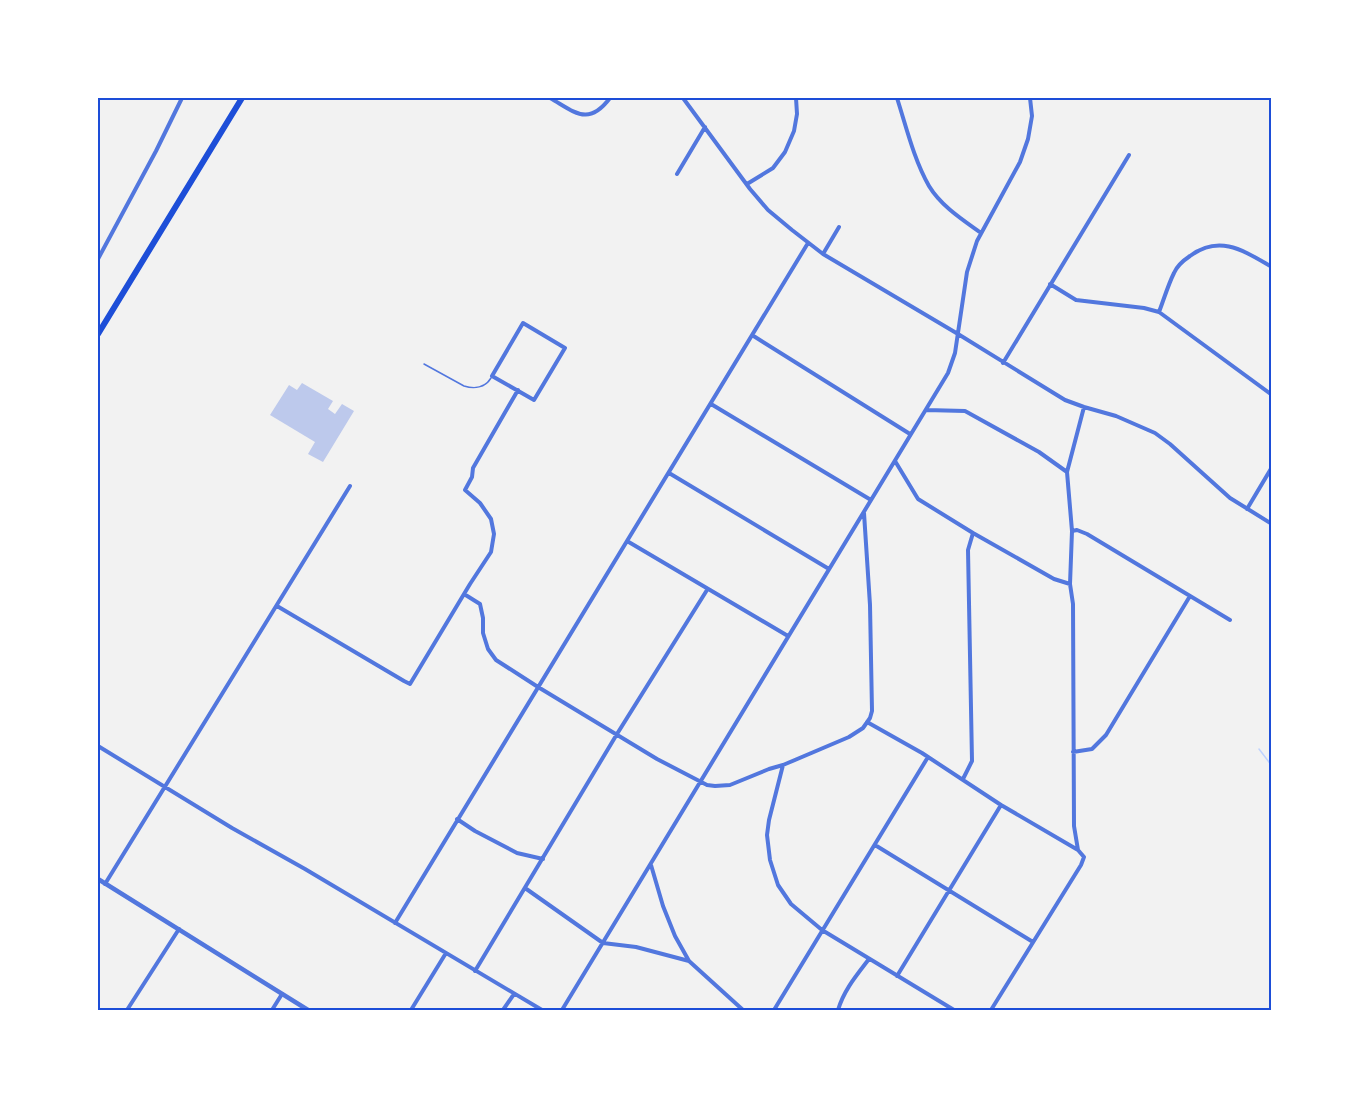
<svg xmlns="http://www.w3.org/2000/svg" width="1369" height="1108" viewBox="0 0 1369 1108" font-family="'Source Sans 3',sans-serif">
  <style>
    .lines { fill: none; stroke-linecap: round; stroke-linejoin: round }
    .stream { stroke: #bfd3fe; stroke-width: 1.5 }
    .building { fill: #bdc9ec }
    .service { stroke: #5277de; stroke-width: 1.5 }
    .minor { stroke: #5277de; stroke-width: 4 }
    .tertiary { stroke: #5277de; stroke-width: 4.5 }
    .trunk { stroke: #1d4ed8; stroke-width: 6 }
    .neatline { fill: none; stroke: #1d4ed8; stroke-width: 2 }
  </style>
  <rect width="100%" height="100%" fill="#f2f2f2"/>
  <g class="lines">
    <path class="stream" d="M1259,749L1272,766"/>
  </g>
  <path class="building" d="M302,383L333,401L328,409L335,414L342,404L354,411L323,462L308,454L315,442L270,415L289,385L297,390Z"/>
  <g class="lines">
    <path class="service" d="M424,364L464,386C474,389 485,388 491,378"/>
    <path class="minor" d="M550,98C575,112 588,127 610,98
      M683,98L750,189L768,210L792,230L823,254L958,334L1065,400L1084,407L1116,416L1155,433L1170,444L1230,498L1272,524
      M897,98C906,126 914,160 929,186C941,206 963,220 981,233
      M677,174L705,127
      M747,184L773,168L785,152L794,131L797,114L796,98
      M823,254L839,227
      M98,259L156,151L182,98
      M1050,284L1076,300L1144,308L1159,312L1272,395
      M1159,312C1164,299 1168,285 1174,273C1177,266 1184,260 1190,256C1220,234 1244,251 1272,267
      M523,323L565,348L534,400L492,376Z
      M752,335L910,434
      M1003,363L1129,155
      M711,404L871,500
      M926,410L965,411L1039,452L1067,472
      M895,461L918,499L973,533L1054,579L1070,584
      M669,473L829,569
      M1247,509L1272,467
      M1072,531L1077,530L1087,534L1230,620
      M627,541L788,636
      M464,594L480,604L483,618V633L488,649L496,660L538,687L657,759L707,785L715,786L730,785L769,769L783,765L849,737L863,728L870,718L872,711L870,605L864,513
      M277,606L404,681L410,684L470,584L491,552L494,534L491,519L480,503L465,490L472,477L473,468L518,390
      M867,722L922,753L1001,805L1078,850L1084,857L1081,865L991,1010
      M98,746L232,828L305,869L542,1010
      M1073,752L1092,749L1106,735L1190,596
      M783,765L769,820L767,835L770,860L778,885L791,904L822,930L954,1010
      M963,779L972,761L968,550L973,533
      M457,819L475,831L517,853L543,859
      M875,845L1033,942
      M1078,850L1074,826L1073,604L1070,584L1072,531L1067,472L1084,407
      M651,865L663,906L675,936L689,961L743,1010
      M105,884L350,486
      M525,888L603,943L636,947L689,961
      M395,923L808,243
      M475,971L617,734L707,590
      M897,976L1001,805
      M127,1010L179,929
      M272,1010L282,994
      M411,1010L446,953
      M503,1010L514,994
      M562,1010L948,373L955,353L967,272L977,241L1020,162L1028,139L1032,116L1030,98
      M774,1010L928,757
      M838,1010C844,990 856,976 869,959"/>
    <path class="tertiary" d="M98,879L308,1010"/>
    <path class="trunk" d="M98,334L242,98"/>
  </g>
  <rect width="1369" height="1108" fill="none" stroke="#ffffff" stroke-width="198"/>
  <rect x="99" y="99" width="1171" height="910" class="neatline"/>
</svg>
